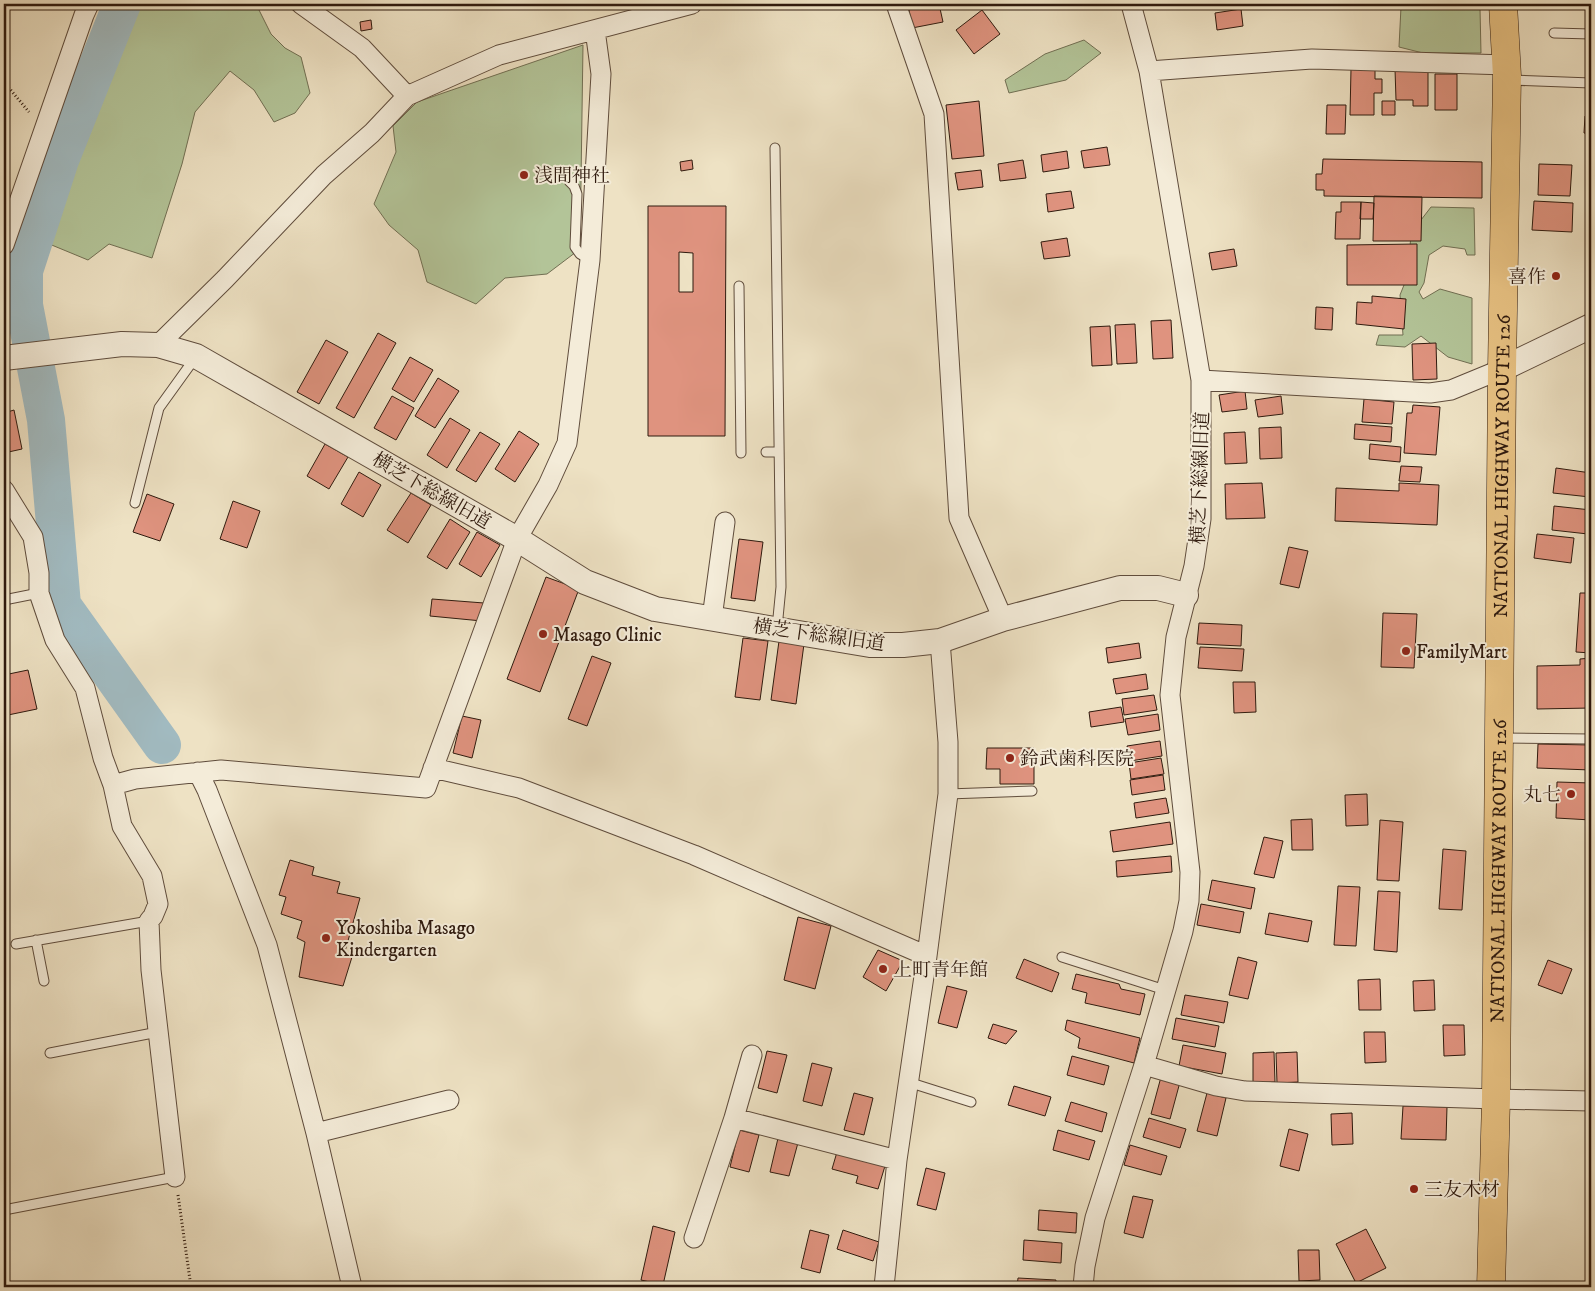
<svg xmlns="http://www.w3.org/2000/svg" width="1595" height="1291" viewBox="0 0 1595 1291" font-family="'IM FELL DW Pica','Noto Serif JP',serif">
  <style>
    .green { fill: #b3c498; stroke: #716f53 }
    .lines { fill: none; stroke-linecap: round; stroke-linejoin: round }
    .river { stroke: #a1bac0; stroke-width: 38 }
    .building { fill: #df937f; stroke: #2f1a0e; fill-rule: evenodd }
    .service-casing { stroke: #5f4c3c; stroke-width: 11 }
    .minor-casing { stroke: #5f4c3c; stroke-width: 21 }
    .tertiary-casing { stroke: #5f4c3c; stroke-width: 26 }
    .trunk-casing { stroke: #2f1a0e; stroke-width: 29 }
    .path { stroke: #2f1a0e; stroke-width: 3; stroke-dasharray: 1 2.5; stroke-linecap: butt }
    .service { stroke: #f4ecd9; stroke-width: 9 }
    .minor { stroke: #f4ecd9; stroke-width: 19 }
    .tertiary { stroke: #f4ecd9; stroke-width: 24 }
    .trunk { stroke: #e7c182; stroke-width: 28 }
    .poi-dot { fill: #8f2418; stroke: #f4ecd9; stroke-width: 2 }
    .labels { text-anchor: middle; stroke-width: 4; stroke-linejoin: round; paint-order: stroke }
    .poi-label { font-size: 19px; fill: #2f1a0e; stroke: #f4ecd9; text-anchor: start }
    .street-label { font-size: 19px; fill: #2f1a0e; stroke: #f4ecd9 }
  </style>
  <rect width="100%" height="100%" fill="#eee2c4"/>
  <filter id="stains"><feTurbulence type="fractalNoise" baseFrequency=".004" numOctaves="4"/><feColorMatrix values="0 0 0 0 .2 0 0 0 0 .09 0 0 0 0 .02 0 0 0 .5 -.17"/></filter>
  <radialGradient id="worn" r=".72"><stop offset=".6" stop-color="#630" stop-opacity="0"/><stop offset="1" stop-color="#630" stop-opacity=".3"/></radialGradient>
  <path class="green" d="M132,4H256L271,34L285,48L301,57L310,93L295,113L274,122L254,90L230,71L195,112L182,164L152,258L109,244L88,260L42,241L96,93Z
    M1401,7L1480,9L1481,53H1423L1399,47Z
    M1084,40L1101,53L1066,80L1009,93L1005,80L1045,54Z
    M583,45L580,249L547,274L505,278L476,304L427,282L418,250L389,225L374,204L396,152L393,126L417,102Z
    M1431,207L1474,208L1475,255H1467L1465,249L1443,246L1429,255L1424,283L1419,292L1423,299L1440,289L1472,298V364L1448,357L1421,336L1405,347L1376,345L1379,335H1403L1400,295L1408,275L1411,233Z"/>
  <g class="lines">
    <path class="river" d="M122,4L60,160L24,271V305L46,420L62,605L162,745"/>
  </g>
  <path class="building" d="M908,4H939L943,22L912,28Z
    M1241,9L1243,26L1217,30L1215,13Z
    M982,10L1000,34L974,54L956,30Z
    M371,20L372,29L361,31L360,22Z
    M1428,68V106H1413V100H1396L1395,69Z
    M1351,69L1375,70V79H1382V93H1374V115H1350Z
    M1435,74H1457V110H1435Z
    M979,101L984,156L952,159L946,105Z
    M1382,101H1395V115H1382Z
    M1327,105H1346L1345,134H1326Z
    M1585,116H1591V134L1584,133Z
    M1107,147L1110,165L1084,168L1081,151Z
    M1067,151L1069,168L1043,172L1041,155Z
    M1323,159L1482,162V198L1324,196V190H1316V174H1322Z
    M692,160L693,169L681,171L680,162Z
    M1023,160L1026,178L1000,181L998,164Z
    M1539,164L1572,165L1570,196L1538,195Z
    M981,170L983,187L958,190L955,173Z
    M524,171L529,174L525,180L520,177Z
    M1590,171L1591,172V197H1589Z
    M1071,191L1074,208L1048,212L1046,194Z
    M1374,196L1422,197L1421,241H1373Z
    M1534,201L1573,203L1572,232L1532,230Z
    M1341,202H1361L1360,239H1335L1336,212H1341Z
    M1361,202L1374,203L1373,219H1360Z
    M648,206H726L725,436H648ZM679,252L693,253V292H679Z
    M1067,238L1070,256L1044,259L1041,242Z
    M1417,244V285H1347V245Z
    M1234,249L1237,266L1212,270L1209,253Z
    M1372,296L1406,299L1404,329L1356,324L1357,302L1372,303Z
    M1316,307L1333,308L1332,330L1315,329Z
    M1171,320L1173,358L1153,359L1151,321Z
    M1135,324L1137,363L1117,364L1115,325Z
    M1110,326L1112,365L1092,366L1090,327Z
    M378,333L396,343L354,418L336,408Z
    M326,340L348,352L319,404L297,392Z
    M1436,343L1437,379L1413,380L1412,344Z
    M410,357L433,370L414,402L392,389Z
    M438,378L459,391L435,428L415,416Z
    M1245,391L1247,409L1222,412L1219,395Z
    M392,396L414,408L396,440L374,428Z
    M1281,396L1283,414L1258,417L1255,400Z
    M1364,399L1394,402L1392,424L1362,422Z
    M1413,405L1440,407L1436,455L1404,453L1407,413H1412Z
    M14,410L22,449L4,453V413Z
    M450,418L470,430L447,468L427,455Z
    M1355,424L1392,427L1391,442L1354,439Z
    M1281,427L1282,458L1260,459L1259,428Z
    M519,431L539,444L515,482L495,469Z
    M480,432L500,444L476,482L456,470Z
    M1245,432L1247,463L1225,464L1224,433Z
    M325,444L348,457L329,489L307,476Z
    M1370,444L1401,447L1400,462L1369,459Z
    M1401,466L1422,467L1420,482L1399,481Z
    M1556,468L1591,473L1590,497L1553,493Z
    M359,472L381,485L363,517L341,504Z
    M1262,483L1265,518L1226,519L1225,484Z
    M1399,483L1439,485L1437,525L1335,521L1336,488L1399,491Z
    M411,493L431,505L408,543L387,530Z
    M147,494L174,504L160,541L133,532Z
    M233,501L260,511L247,548L220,539Z
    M1554,506L1591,510L1588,534L1552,530Z
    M450,519L470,532L447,569L427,557Z
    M477,532L500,545L481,577L459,564Z
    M1537,534L1574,538L1571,563L1534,558Z
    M739,539L763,542L755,601L731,598Z
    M1289,547L1308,551L1299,588L1280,584Z
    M546,577L579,589L540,692L507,679Z
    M1580,593H1591V653L1576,652Z
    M432,599L484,603L482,621L430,616Z
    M1383,613L1417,614L1414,668L1381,667Z
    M1199,623L1242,625L1241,646L1197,644Z
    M743,638L768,641L760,700L735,697Z
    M779,641L804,644L796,704L771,700Z
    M1139,643L1141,658L1108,663L1106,648Z
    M1200,647L1244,649L1242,671L1198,668Z
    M592,656L611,663L587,726L568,719Z
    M1591,658V708L1537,709V666L1580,665V659Z
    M28,670L37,709L8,715L4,694V675Z
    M1146,674L1148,689L1116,694L1113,679Z
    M1233,682H1255L1256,712L1234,713Z
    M1154,695L1157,710L1124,715L1122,699Z
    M1121,707L1124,722L1091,727L1089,712Z
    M1158,714L1160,730L1128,735L1125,719Z
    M462,716L481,720L472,758L453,753Z
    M1160,741L1162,756L1130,761L1127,746Z
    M1538,744L1591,745V770L1537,768Z
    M987,748H1034V784H1000V769H986Z
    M1161,758L1164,774L1131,779L1129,763Z
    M1163,775L1165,790L1132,795L1130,780Z
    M1557,782L1591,783V820L1556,818Z
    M1367,794L1368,825L1346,826L1345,795Z
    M1166,798L1169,813L1136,818L1134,803Z
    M1312,819L1313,850H1292L1291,820Z
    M1380,820L1403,822L1399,881L1377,880Z
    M1170,822L1173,844L1113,852L1110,831Z
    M1264,837L1283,841L1274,878L1254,874Z
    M1443,849L1466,851L1462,910L1439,909Z
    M1171,856L1172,872L1117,877L1116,861Z
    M290,860L314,867L312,875L340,882L337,893L360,898L344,955L352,957L343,986L299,977L305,942L297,938L302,921L281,914L286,897L279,895Z
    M1212,880L1255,888L1251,909L1208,900Z
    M1338,886L1360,887L1356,946L1334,945Z
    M1378,891L1400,892L1397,952L1374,950Z
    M1201,904L1244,912L1240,933L1197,925Z
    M1269,913L1312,921L1308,942L1265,934Z
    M798,917L831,926L815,989L784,980Z
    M878,950L903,961L886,991L863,977Z
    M1238,957L1257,962L1248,999L1229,995Z
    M1024,959L1059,973L1052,992L1016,978Z
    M1548,960L1572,969L1562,994L1538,985Z
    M1076,974L1119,984L1121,989L1145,994L1140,1015L1085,1003L1087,993L1072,989Z
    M1380,979L1381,1010H1359L1358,980Z
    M1434,980L1435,1010L1414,1011L1413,981Z
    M947,986L967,991L957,1028L938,1023Z
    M1185,995L1228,1002L1224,1023L1181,1015Z
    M1176,1018L1219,1026L1215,1047L1172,1039Z
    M1067,1020L1140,1038L1134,1063L1078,1048L1080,1038L1065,1030Z
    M993,1024L1017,1031L1006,1044L988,1038Z
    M1443,1025H1464L1465,1055L1444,1056Z
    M1364,1032H1385L1386,1062L1365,1063Z
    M1183,1045L1226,1053L1222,1074L1179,1066Z
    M767,1051L787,1055L777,1093L758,1088Z
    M1274,1052L1275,1082L1253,1083V1053Z
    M1297,1052L1298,1082L1277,1083L1276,1053Z
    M1072,1056L1109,1066L1104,1085L1067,1075Z
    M812,1063L832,1068L822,1106L803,1101Z
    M1161,1077L1180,1082L1170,1119L1151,1114Z
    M1014,1086L1051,1097L1045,1116L1008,1105Z
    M854,1093L873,1098L864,1135L844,1130Z
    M1207,1093L1226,1098L1217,1136L1197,1131Z
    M1071,1102L1107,1113L1102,1132L1065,1121Z
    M1403,1106L1447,1107L1446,1140L1401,1139Z
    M1352,1113L1353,1144L1332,1145L1331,1114Z
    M1149,1118L1186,1129L1180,1148L1143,1137Z
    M1289,1129L1308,1134L1299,1171L1280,1166Z
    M739,1130L759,1135L749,1172L730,1167Z
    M1058,1130L1095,1141L1089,1160L1053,1150Z
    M779,1134L799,1139L789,1176L770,1172Z
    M1130,1145L1167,1156L1161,1175L1124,1165Z
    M837,1152L885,1166L878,1189L856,1183L858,1176L832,1169Z
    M926,1168L945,1173L936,1210L917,1205Z
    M1133,1196L1153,1200L1143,1238L1124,1233Z
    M1039,1210L1077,1213L1076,1233L1038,1230Z
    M653,1226L675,1232L663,1285L641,1280Z
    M1366,1229L1386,1268L1356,1283L1336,1244Z
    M810,1230L829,1235L820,1273L801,1268Z
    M843,1230L879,1242L873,1261L837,1249Z
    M1024,1240L1062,1243L1061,1263L1023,1260Z
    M1298,1250H1319L1320,1280L1299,1281Z
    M1018,1278L1056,1280L1055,1287H1017Z"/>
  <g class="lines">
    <defs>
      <path id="service" d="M1554,33L1591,34
        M1509,80L1591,83
        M775,148L781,587L777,628
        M569,181L574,186L577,194L575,247L580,254L590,260
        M739,286L741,453
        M766,452H779
        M135,503L159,408L195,358
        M4,600L39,593
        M1502,738L1591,739
        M948,794L1032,791
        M36,940L44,981
        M16,944L149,921
        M1062,957L1165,990
        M50,1053L158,1032
        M908,1082L971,1102
        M4,1210L175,1177"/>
      <path id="minor" d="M301,4L362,48L407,96
        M896,4L934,114L959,518L1003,619
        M1149,71L1312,59L1507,65
        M4,245L84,15L89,4
        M158,345L225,279L324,175L372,133L407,96L499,55L692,4
        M1201,380L1430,393L1451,390L1502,369
        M4,490L33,537L39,573V593L55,640L85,688L103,758L113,785L122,826L152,876L158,904L153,916L149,921L151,970L175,1177
        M712,618L725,522
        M433,768L519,788L694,855L927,956
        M198,772L207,790L267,945L316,1133L352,1287
        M113,785L135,779L221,770L426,788L517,539L548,485L567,443L590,260L601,74L595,30
        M1144,1065L1216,1086L1245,1091L1496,1099L1591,1101
        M734,1118L752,1055
        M316,1133L449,1100
        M694,1238L734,1118L897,1160
        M884,1287L897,1160L927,956L948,794V742L940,641
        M1083,1287L1085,1266L1095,1218L1144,1065L1183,931L1189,901L1190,872L1170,695L1176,637L1194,566L1201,519V380L1149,71L1131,4"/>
      <path id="tertiary" d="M4,358L122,344L158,345L196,356L517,539L585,582L655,609L870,645H903L940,641L1003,619L1120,588H1158L1186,595
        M1502,369L1591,326"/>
      <g id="trunk">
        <path id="s1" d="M1491,1287L1496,1099L1502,369L1507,76L1503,4"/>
      </g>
    </defs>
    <use href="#service" class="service-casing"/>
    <use href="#minor" class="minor-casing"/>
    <use href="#tertiary" class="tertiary-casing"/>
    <use href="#trunk" class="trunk-casing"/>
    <path class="path" d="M4,82L29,112
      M178,1195L191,1287"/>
    <use href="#service" class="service"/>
    <use href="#minor" class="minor"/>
    <use href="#tertiary" class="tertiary"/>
    <use href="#trunk" class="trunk"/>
  </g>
  <g class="poi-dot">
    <circle cx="524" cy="175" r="5"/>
    <circle cx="1556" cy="276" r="5"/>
    <circle cx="543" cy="634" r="5"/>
    <circle cx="1406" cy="651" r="5"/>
    <circle cx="1010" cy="758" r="5"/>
    <circle cx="1571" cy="794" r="5"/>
    <circle cx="326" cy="938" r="5"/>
    <circle cx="883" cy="969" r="5"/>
    <circle cx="1414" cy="1189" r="5"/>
  </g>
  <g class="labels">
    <g class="poi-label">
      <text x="534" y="182">浅間神社</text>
      <text x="1546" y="283" text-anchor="end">喜作</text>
      <text x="553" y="641">Masago Clinic</text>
      <text x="1416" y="658">FamilyMart</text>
      <text x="1020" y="765">鈴武歯科医院</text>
      <text x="1561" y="801" text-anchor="end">丸七</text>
      <text x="336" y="934">Yokoshiba Masago<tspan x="336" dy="22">Kindergarten</tspan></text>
      <text x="893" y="976">上町青年館</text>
      <text x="1424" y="1196">三友木材</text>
    </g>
    <g class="street-label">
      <text dy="7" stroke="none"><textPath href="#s1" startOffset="821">NATIONAL HIGHWAY ROUTE 126</textPath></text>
      <text transform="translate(1199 478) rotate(-88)" y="7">横芝下総線旧道</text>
      <text transform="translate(432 490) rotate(30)" y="7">横芝下総線旧道</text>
      <text transform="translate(819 634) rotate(8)" y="7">横芝下総線旧道</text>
      <text dy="7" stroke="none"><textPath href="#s1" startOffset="416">NATIONAL HIGHWAY ROUTE 126</textPath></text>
    </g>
  </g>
  <rect width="1595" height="1291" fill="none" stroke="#eee2c4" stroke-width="20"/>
  <rect x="5" y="5" width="1585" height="1281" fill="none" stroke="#2f1a0e" stroke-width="2.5"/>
  <rect x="10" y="10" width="1575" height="1271" fill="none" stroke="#2f1a0e"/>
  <rect width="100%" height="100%" filter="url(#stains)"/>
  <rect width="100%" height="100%" fill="url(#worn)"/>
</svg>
